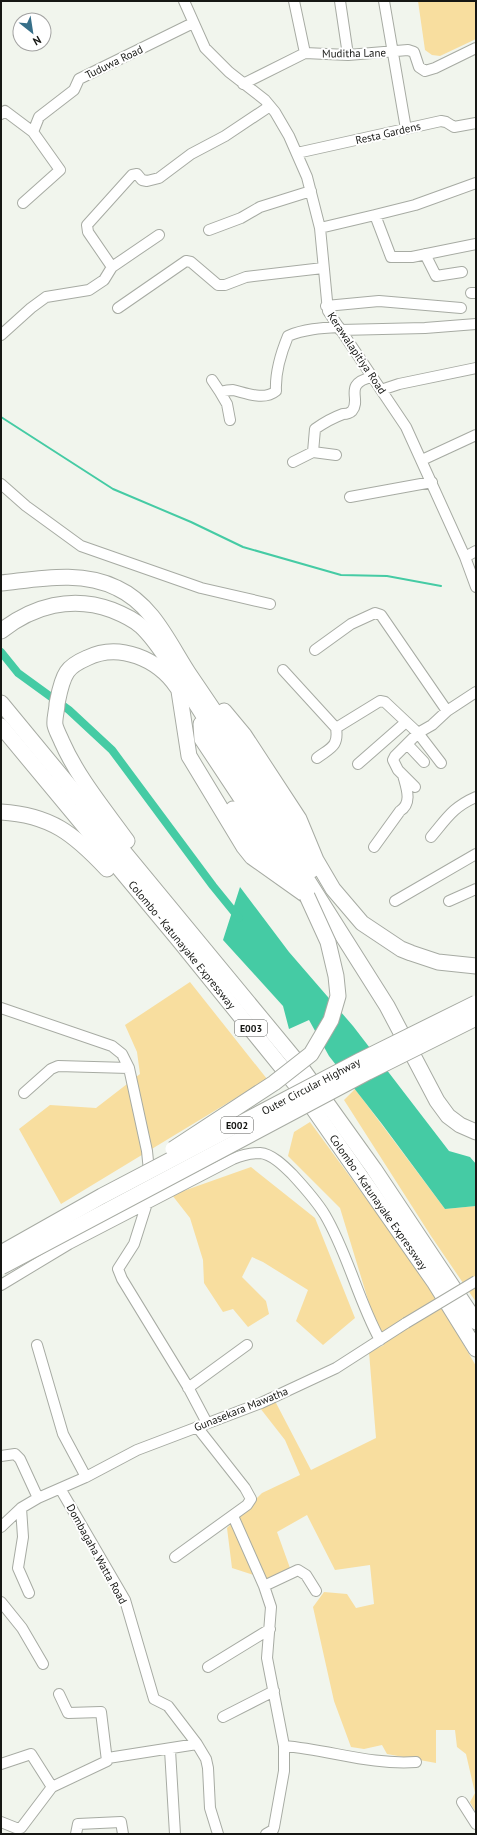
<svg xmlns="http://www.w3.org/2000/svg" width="477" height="1835" viewBox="0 0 477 1835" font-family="'PT Sans',sans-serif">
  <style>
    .green { fill: #f8de9f }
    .water { fill: #45cba4 }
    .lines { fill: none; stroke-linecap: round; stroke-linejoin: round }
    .stream { stroke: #45cba4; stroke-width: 2 }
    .canal { stroke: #45cba4; stroke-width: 8 }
    .minor-casing { stroke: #a7aba3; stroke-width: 12 }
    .highway-casing { stroke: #a7aba3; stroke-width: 17 }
    .minor { stroke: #fff; stroke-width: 10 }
    .highway { stroke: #fff; stroke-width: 15 }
    .minor-bridge-casing { stroke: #a7aba3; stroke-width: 12; stroke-linecap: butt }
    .highway-bridge-casing { stroke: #a7aba3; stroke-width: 17; stroke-linecap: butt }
    .minor-bridge { stroke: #fff; stroke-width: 10 }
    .highway-bridge { stroke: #fff; stroke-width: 15 }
    .labels { text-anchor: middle; stroke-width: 4; stroke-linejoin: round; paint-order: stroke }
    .shield { fill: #fff; stroke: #5c5d5a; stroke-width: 1 }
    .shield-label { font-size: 10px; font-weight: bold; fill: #161714 }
    .street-label { font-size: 11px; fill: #161714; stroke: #fff }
  </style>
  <rect width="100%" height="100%" fill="#f1f5ed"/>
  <path class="green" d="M418,1H476V39L440,56L432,55L425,50Z
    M190,982L267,1079L61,1204L19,1129L50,1105L96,1108L140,1074L137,1052L125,1025Z
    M355,1089L445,1209L476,1206V1302L431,1236L344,1100Z
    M310,1122L400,1245L443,1309L476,1366V1813L470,1802L475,1793L466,1754L457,1747L455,1730H436V1763L387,1754L382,1745L364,1749L351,1747L334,1701L313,1607L324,1592L347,1594L356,1608L374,1604L370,1565L335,1570L307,1515L277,1532L290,1568L266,1579L232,1568L227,1528L262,1493L300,1475L285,1440L260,1408L275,1401L311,1470L376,1438L369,1352L384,1345L376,1326L340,1208L288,1156L294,1132Z
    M251,1167L315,1218L355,1318L323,1345L296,1321L308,1290L263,1262L252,1257L242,1277L266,1301L269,1314L248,1327L233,1309L223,1312L204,1283L203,1260L190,1218L172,1195Z"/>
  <path class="water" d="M240,887L289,952L353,1026L449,1151L470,1157L476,1164V1206L445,1209L382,1124L329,1056L309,1020L289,1029L283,1006L223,940Z"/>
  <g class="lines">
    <path class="stream" d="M1,417L113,489L191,522L243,547L341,575L387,576L441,586"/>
    <path class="canal" d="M1,652L18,673L69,710L112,750L213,886L239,918"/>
    <defs>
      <path id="minor" d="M184,1L205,48L229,72L265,100L275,112L289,136L307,177L320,228L328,311L406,427L465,557L476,587
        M294,1L305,53
        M340,1L348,55
        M384,1L406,129
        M243,84L305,53L348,55L408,50L414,52L419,67L425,71L435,68L476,48
        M1,114L5,111L33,132
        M297,153L441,121L446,122L454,127L476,123
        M23,203L60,170L33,132L39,117L74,90L79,79L193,23
        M375,215L415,205L476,183
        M320,228L375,215L391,257H412L476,244
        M209,230L241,218L260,207L311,191
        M425,254L436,276L462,272
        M112,267L88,232L87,225L132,175L137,174L142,180L147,181L159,178L191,154L225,136L270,106
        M471,293H476
        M326,306L379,301L461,308
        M118,308L186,261L191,262L218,285H225L246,277L323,268
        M340,330L425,328L476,324
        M1,335L31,308L46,297L89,290L104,280L112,267L159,235
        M212,380L220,392
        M381,390L399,384L476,368
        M230,420L227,404L220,392C224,391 229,390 233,390C246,393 264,401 276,391C275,373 281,353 288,336C304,329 321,328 339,327
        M313,452L336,455
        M422,460L476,435
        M293,462L313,452L315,429C325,422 332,418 343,414C346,414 350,413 352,411C362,399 342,384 372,377
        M1,484L26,506L81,546L201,588L270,604
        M350,497L432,482
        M465,557L476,551
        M315,650L351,624L375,613L381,615L447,711
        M283,670L336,728C339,747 330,748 317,758
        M336,728L380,701L385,702L418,733L432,725L447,711L476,692
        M408,745L424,762
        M358,764L406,722
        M415,787L398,770L393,760L395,756L418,733L441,763
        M431,837C447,818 453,807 476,797
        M374,847L400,811C413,803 406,787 403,775
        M395,901L476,854
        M449,901L476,889
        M1,1008L112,1046L122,1054L129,1068L147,1151L149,1171L147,1203L134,1244L118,1269L122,1279L188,1387L207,1423
        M24,1093L51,1069L58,1066L129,1068
        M1,1285L69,1244L233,1159C242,1155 250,1153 260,1153C272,1154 284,1166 292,1174C304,1187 316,1200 325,1215C348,1254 358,1300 380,1340
        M37,1345L63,1434L86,1477
        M188,1388L247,1345
        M1,1456L15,1454L20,1459L38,1498
        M61,1490L125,1600L154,1699L168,1706L197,1744L206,1759L208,1768L210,1808L218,1834
        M21,1508L23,1537L18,1568L29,1593
        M233,1516L264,1586L271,1607L267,1658L284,1746V1771L274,1827L273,1830L266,1834
        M1,1527L21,1508L38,1498L86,1477L137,1450L261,1403L336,1368L406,1323
        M175,1557L247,1505L251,1499L245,1488L197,1427
        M264,1586L298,1570L306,1575L316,1591
        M1,1602L22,1628L43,1664
        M208,1667L270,1629
        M223,1717L274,1691
        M284,1746C331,1750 369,1765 416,1762
        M170,1750L175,1834
        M108,1758L197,1744
        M1,1764L31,1754L52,1787
        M462,1802L476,1824
        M1,1822L16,1828H21L52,1787L107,1761L101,1712L68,1713L59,1694
        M76,1834L78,1824L121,1822L123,1834"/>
      <g id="highway">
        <path d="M1,583C39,579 81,570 117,588C154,605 170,646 191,677C234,740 276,803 312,870"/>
        <path d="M1,631C33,606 72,595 112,610C122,614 133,619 141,626C155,639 165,656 176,672L387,1006L437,1101L448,1116L460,1125L476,1132"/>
        <path d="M179,691L189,756L244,847L252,857L307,896"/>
        <path d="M1,703L298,1063L374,1169L476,1322"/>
        <path d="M224,711L244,735L299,819L316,860L333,889L362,923L401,949L411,953L438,962L476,966"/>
        <path d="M201,724L202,739L278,854L297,879"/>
        <path id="s1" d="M1,726L178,939L301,1091L435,1283L476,1349"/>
        <path d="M233,809L261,851L277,863"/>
        <path d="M1,812C51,815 74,834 107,869"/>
        <path d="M127,841C104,809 78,778 62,742C60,737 56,730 55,725C54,719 57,710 57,704C59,694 61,681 67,672C71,666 80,661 87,658C119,642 158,659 177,687"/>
      </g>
    </defs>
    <use href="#minor" class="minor-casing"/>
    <use href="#highway" class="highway-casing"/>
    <use href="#minor" class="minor"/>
    <use href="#highway" class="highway"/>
    <defs>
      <path id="minor-bridge" d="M406,1323L476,1281"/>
      <g id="highway-bridge">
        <path d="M173,1149L274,1083L311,1054L331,1020L338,996L336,976L328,942L307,896"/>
        <path id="s2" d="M1,1253L102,1196L361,1060L476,1003"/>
        <path d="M1,1267L368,1072L476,1018"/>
      </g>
    </defs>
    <use href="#minor-bridge" class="minor-bridge-casing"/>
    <use href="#highway-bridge" class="highway-bridge-casing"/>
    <use href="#minor-bridge" class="minor-bridge"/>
    <use href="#highway-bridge" class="highway-bridge"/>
  </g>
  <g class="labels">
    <g class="shield">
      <rect x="235" y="1020" width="32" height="16" rx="3"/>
      <rect x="221" y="1117" width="32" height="16" rx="3"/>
    </g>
    <g class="shield-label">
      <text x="251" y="1032">E003</text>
      <text x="237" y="1129">E002</text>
    </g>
    <g class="street-label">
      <text transform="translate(354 53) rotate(-1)" y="4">Muditha Lane</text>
      <text transform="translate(114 62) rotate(-26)" y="4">Tuduwa Road</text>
      <text transform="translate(388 133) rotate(-13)" y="4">Resta Gardens</text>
      <text transform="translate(357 353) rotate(56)" y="4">Kerawalapitiya Road</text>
      <text dy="4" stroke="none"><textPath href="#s1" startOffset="284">Colombo - Katunayake Expressway</textPath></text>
      <text dy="4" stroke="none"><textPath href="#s2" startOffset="352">Outer Circular Highway</textPath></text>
      <text dy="4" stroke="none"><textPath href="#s1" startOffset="608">Colombo - Katunayake Expressway</textPath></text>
      <text transform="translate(241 1409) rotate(-22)" y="4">Gunasekara Mawatha</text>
      <text transform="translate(97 1554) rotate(61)" y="4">Dombagaha Watta Road</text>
    </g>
  </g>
  <rect width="477" height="1835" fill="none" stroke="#161714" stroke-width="4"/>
  <g transform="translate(32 32) rotate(150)"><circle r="19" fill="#ffffff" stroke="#a2a2a1"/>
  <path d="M0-3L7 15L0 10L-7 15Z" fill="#376f89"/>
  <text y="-6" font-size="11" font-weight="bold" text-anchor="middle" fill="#161714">N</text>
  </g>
</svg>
